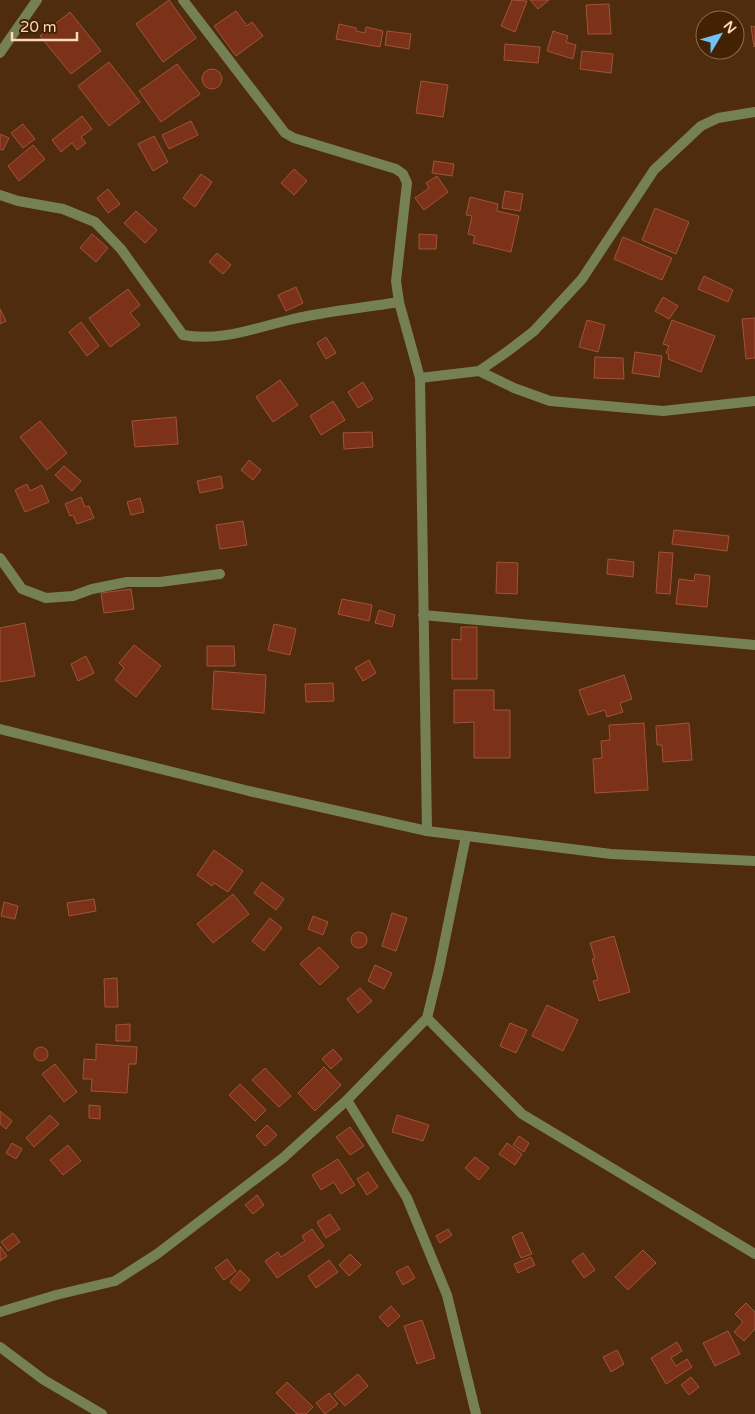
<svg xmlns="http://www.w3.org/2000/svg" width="755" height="1414" viewBox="0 0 755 1414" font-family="'Varela Round',sans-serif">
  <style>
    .building { fill: #7b3218; stroke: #a1543a }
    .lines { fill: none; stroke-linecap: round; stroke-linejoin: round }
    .minor { stroke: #768055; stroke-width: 10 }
    .tertiary { stroke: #768055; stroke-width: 10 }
  </style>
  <rect width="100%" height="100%" fill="#4e2c0d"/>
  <path class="building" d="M169,0L196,38L163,62L136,24Z
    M512,0L527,1L515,32L501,26Z
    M530,0H549L538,9Z
    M609,4L611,34H588L586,5Z
    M236,11L247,26L252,22L263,36L236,56L214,26Z
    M70,12L101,51L71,74L40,36Z
    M339,24L356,28V31L365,33L366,27L383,31L380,47L336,39Z
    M751,26L755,27V46L754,47Z
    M387,31L411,34L409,49L385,45Z
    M553,31L568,36L566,42L576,45L573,59L547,51Z
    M505,44L540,47L538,63L504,60Z
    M582,51L613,54L611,73L580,69Z
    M109,62L140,102L109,126L78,86Z
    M177,64L200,94L161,122L139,91Z
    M202 79a10 10 0 1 1 20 0a10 10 0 1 1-20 0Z
    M421,81L448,85L443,117L416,113Z
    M82,116L92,129L81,137L86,143L77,150L72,143L61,152L52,140Z
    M191,121L198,135L169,149L162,135Z
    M23,124L35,139L23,148L11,133Z
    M0,134L9,138L3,150L0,149Z
    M154,136L168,162L153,171L138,144Z
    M33,145L45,159L19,181L8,166Z
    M434,161L454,164L452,176L432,173Z
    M294,169L307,181L294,195L281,183Z
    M201,174L212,182L195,207L183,198Z
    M437,176L448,192L424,210L415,198L429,188L426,183Z
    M108,189L120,204L108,213L97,198Z
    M505,191L523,194L520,211L502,208Z
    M470,197L498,204L497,211L519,216L511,252L473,243L475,236L468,234L472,216L466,215Z
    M655,208L689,222L676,254L642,240Z
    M136,211L157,230L145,243L124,223Z
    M92,234L108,248L96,262L80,248Z
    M419,234L437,235L436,249H419Z
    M623,237L672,258L662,280L614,259Z
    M217,253L231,265L223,274L209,262Z
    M704,276L733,290L728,302L698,289Z
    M296,287L303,303L286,311L278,295Z
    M128,289L140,305L130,313L140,325L110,347L89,318Z
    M663,297L678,306L669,319L655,311Z
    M0,309L6,321L0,324Z
    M755,318V358L746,359L742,319Z
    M587,320L605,325L598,352L579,347Z
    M672,320L715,336L701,372L668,359L669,355L666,353L669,346L663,344Z
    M81,322L99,346L87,356L69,332Z
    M326,337L336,353L326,359L317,343Z
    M635,352L662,356L659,377L632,373Z
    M595,357L623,358L624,379L594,378Z
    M280,380L298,405L273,422L256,397Z
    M363,382L373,399L358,408L348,392Z
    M333,401L345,420L321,435L310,416Z
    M176,417L178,444L135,447L132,421Z
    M40,421L67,453L47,470L20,437Z
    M372,432L373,447L344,449L343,433Z
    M249,460L261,470L253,480L241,470Z
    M64,466L81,481L72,491L55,475Z
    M221,476L223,488L200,493L197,481Z
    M27,484L30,491L42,485L49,502L25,512L15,490Z
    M81,497L85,507L89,506L94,518L77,524L73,515L70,516L65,504Z
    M140,498L144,512L131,515L127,502Z
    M243,521L247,545L220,549L216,525Z
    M674,530L729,536L727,551L672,544Z
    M659,552L673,553L670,594L656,593Z
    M608,559L634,562L633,577L607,574Z
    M497,562L518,563L517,594L496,593Z
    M695,574L710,576L707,607L676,604L679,579L694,581Z
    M131,589L134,609L104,613L101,593Z
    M342,599L372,605L369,621L338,614Z
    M379,610L395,615L392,627L375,623Z
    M25,623L35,676L0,682V628Z
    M274,624L296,629L290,655L268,650Z
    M461,627H477V679H452V639L461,640Z
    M134,645L161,666L136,697L115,680L124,668L119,663Z
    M207,646H234L235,666H207Z
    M86,656L94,673L78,681L71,664Z
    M369,660L376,673L363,681L355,668Z
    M214,671L266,675L264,713L212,709Z
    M624,675L632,699L620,703L623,712L607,717L605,710L588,715L579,690Z
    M333,683L334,701L306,702L305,684Z
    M454,690H494V710H510V758H474V722L454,723Z
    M644,723L648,790L595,793L593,759L602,758L601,741L610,740L609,725Z
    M689,723L692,760L663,762L662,745H657L656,726Z
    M214,850L243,871L228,892L214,883L212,886L197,875Z
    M262,882L284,899L276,910L254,893Z
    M233,894L249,914L213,943L197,924Z
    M94,899L96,911L69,916L67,903Z
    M4,902L18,906L15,919L1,916Z
    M392,913L407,918L396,951L382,946Z
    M313,916L328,922L323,935L308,929Z
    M270,918L282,928L264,951L252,941Z
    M351 940a8 8 0 1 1 16 0a8 8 0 1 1-16 0Z
    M614,936L630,992L599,1001L593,981L598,980L592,959H595L590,943Z
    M319,947L339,967L320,985L300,964Z
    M375,965L392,973L384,989L368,981Z
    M117,978L118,1007H105L104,979Z
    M360,988L372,1001L358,1013L347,999Z
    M547,1005L578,1020L563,1051L532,1036Z
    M510,1023L527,1030L516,1053L500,1046Z
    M130,1024V1041H116V1025Z
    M96,1044L137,1047L136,1064H129L127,1093L91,1091L92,1079H83L84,1059L96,1060Z
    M34 1054a7 7 0 1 1 14 0a7 7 0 1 1-14 0Z
    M333,1049L342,1059L331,1069L322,1059Z
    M55,1064L77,1092L64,1102L42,1074Z
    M324,1067L341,1085L315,1111L298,1093Z
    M265,1068L291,1096L279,1107L252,1080Z
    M240,1084L266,1110L255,1121L229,1095Z
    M89,1105L100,1106V1119L89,1118Z
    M0,1111L12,1121L6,1129L0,1124Z
    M50,1115L59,1124L34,1147L26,1138Z
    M397,1115L429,1125L423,1141L392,1132Z
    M267,1125L277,1135L265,1146L256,1136Z
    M350,1127L364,1146L350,1155L336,1137Z
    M519,1136L529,1143L524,1152L513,1145Z
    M12,1143L22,1149L16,1159L6,1153Z
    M507,1143L522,1154L515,1165L499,1154Z
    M68,1145L81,1161L63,1175L50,1160Z
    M475,1157L489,1168L479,1180L465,1168Z
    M338,1159L355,1185L341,1194L334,1182L321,1190L312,1175Z
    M368,1172L378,1187L367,1195L357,1179Z
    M257,1195L264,1205L253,1214L245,1205Z
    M330,1214L340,1229L326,1238L317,1222Z
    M312,1229L324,1246L277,1278L265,1261L278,1252L281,1257L305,1241L302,1236Z
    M448,1229L452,1235L440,1243L436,1236Z
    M522,1232L532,1254L521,1258L512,1237Z
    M13,1233L20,1242L8,1251L1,1242Z
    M0,1246L7,1256L0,1261Z
    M643,1250L656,1263L628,1290L615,1277Z
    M583,1253L595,1270L584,1278L572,1261Z
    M350,1254L361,1265L349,1276L339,1265Z
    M531,1257L535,1265L518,1273L514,1264Z
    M227,1259L236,1271L224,1280L215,1268Z
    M329,1260L338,1272L316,1288L308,1276Z
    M408,1266L415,1278L403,1285L396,1272Z
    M240,1270L250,1280L240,1291L230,1282Z
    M746,1303L755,1312V1329L744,1341L734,1332L743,1322L735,1314Z
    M391,1306L400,1316L388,1327L379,1317Z
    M422,1320L435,1358L417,1364L404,1326Z
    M728,1331L740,1354L715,1366L703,1343Z
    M677,1342L682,1351L671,1358L676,1366L687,1359L692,1367L666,1384L651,1358Z
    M617,1350L624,1364L611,1372L603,1357Z
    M358,1374L368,1386L345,1406L334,1394Z
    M691,1377L699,1387L689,1395L681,1385Z
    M287,1382L313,1407L306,1414H297L276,1393Z
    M329,1393L338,1404L325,1414L316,1403Z"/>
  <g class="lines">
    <path class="minor" d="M183,0L285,133L294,138L396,169L403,174L407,183L396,281L399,302L420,378L427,831
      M0,53L37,0
      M0,195L18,201L63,209L95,222L121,249L183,335C219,342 255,328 289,320C325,311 363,308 399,302
      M479,371L514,388L550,401L663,411L755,401
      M420,378L479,371L508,351L534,331L582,279L654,170L701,126L718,118L755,112
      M0,558L22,589L46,598L73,596L92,589L127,582H160L220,574
      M423,615L755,645
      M466,836L439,969L427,1018L522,1114L755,1254
      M347,1100L407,1198L447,1295L476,1414
      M0,1312L56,1295L115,1281L157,1254L283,1158L347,1100L427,1018
      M0,1347L44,1380L102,1414"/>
    <path class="tertiary" d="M0,729L249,791L427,831L611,854L755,861"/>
  </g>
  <g transform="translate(720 35) rotate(52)"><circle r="24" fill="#422202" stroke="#8c6b4c"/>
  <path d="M0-4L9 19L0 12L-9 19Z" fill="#72c1f5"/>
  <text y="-8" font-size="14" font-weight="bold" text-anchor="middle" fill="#fcd8bc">N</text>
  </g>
  <path d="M12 32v8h65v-8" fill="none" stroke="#fcd8bc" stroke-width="2.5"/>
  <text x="20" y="32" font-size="15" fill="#fcd8bc" stroke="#422202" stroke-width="4" paint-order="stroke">20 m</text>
</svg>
